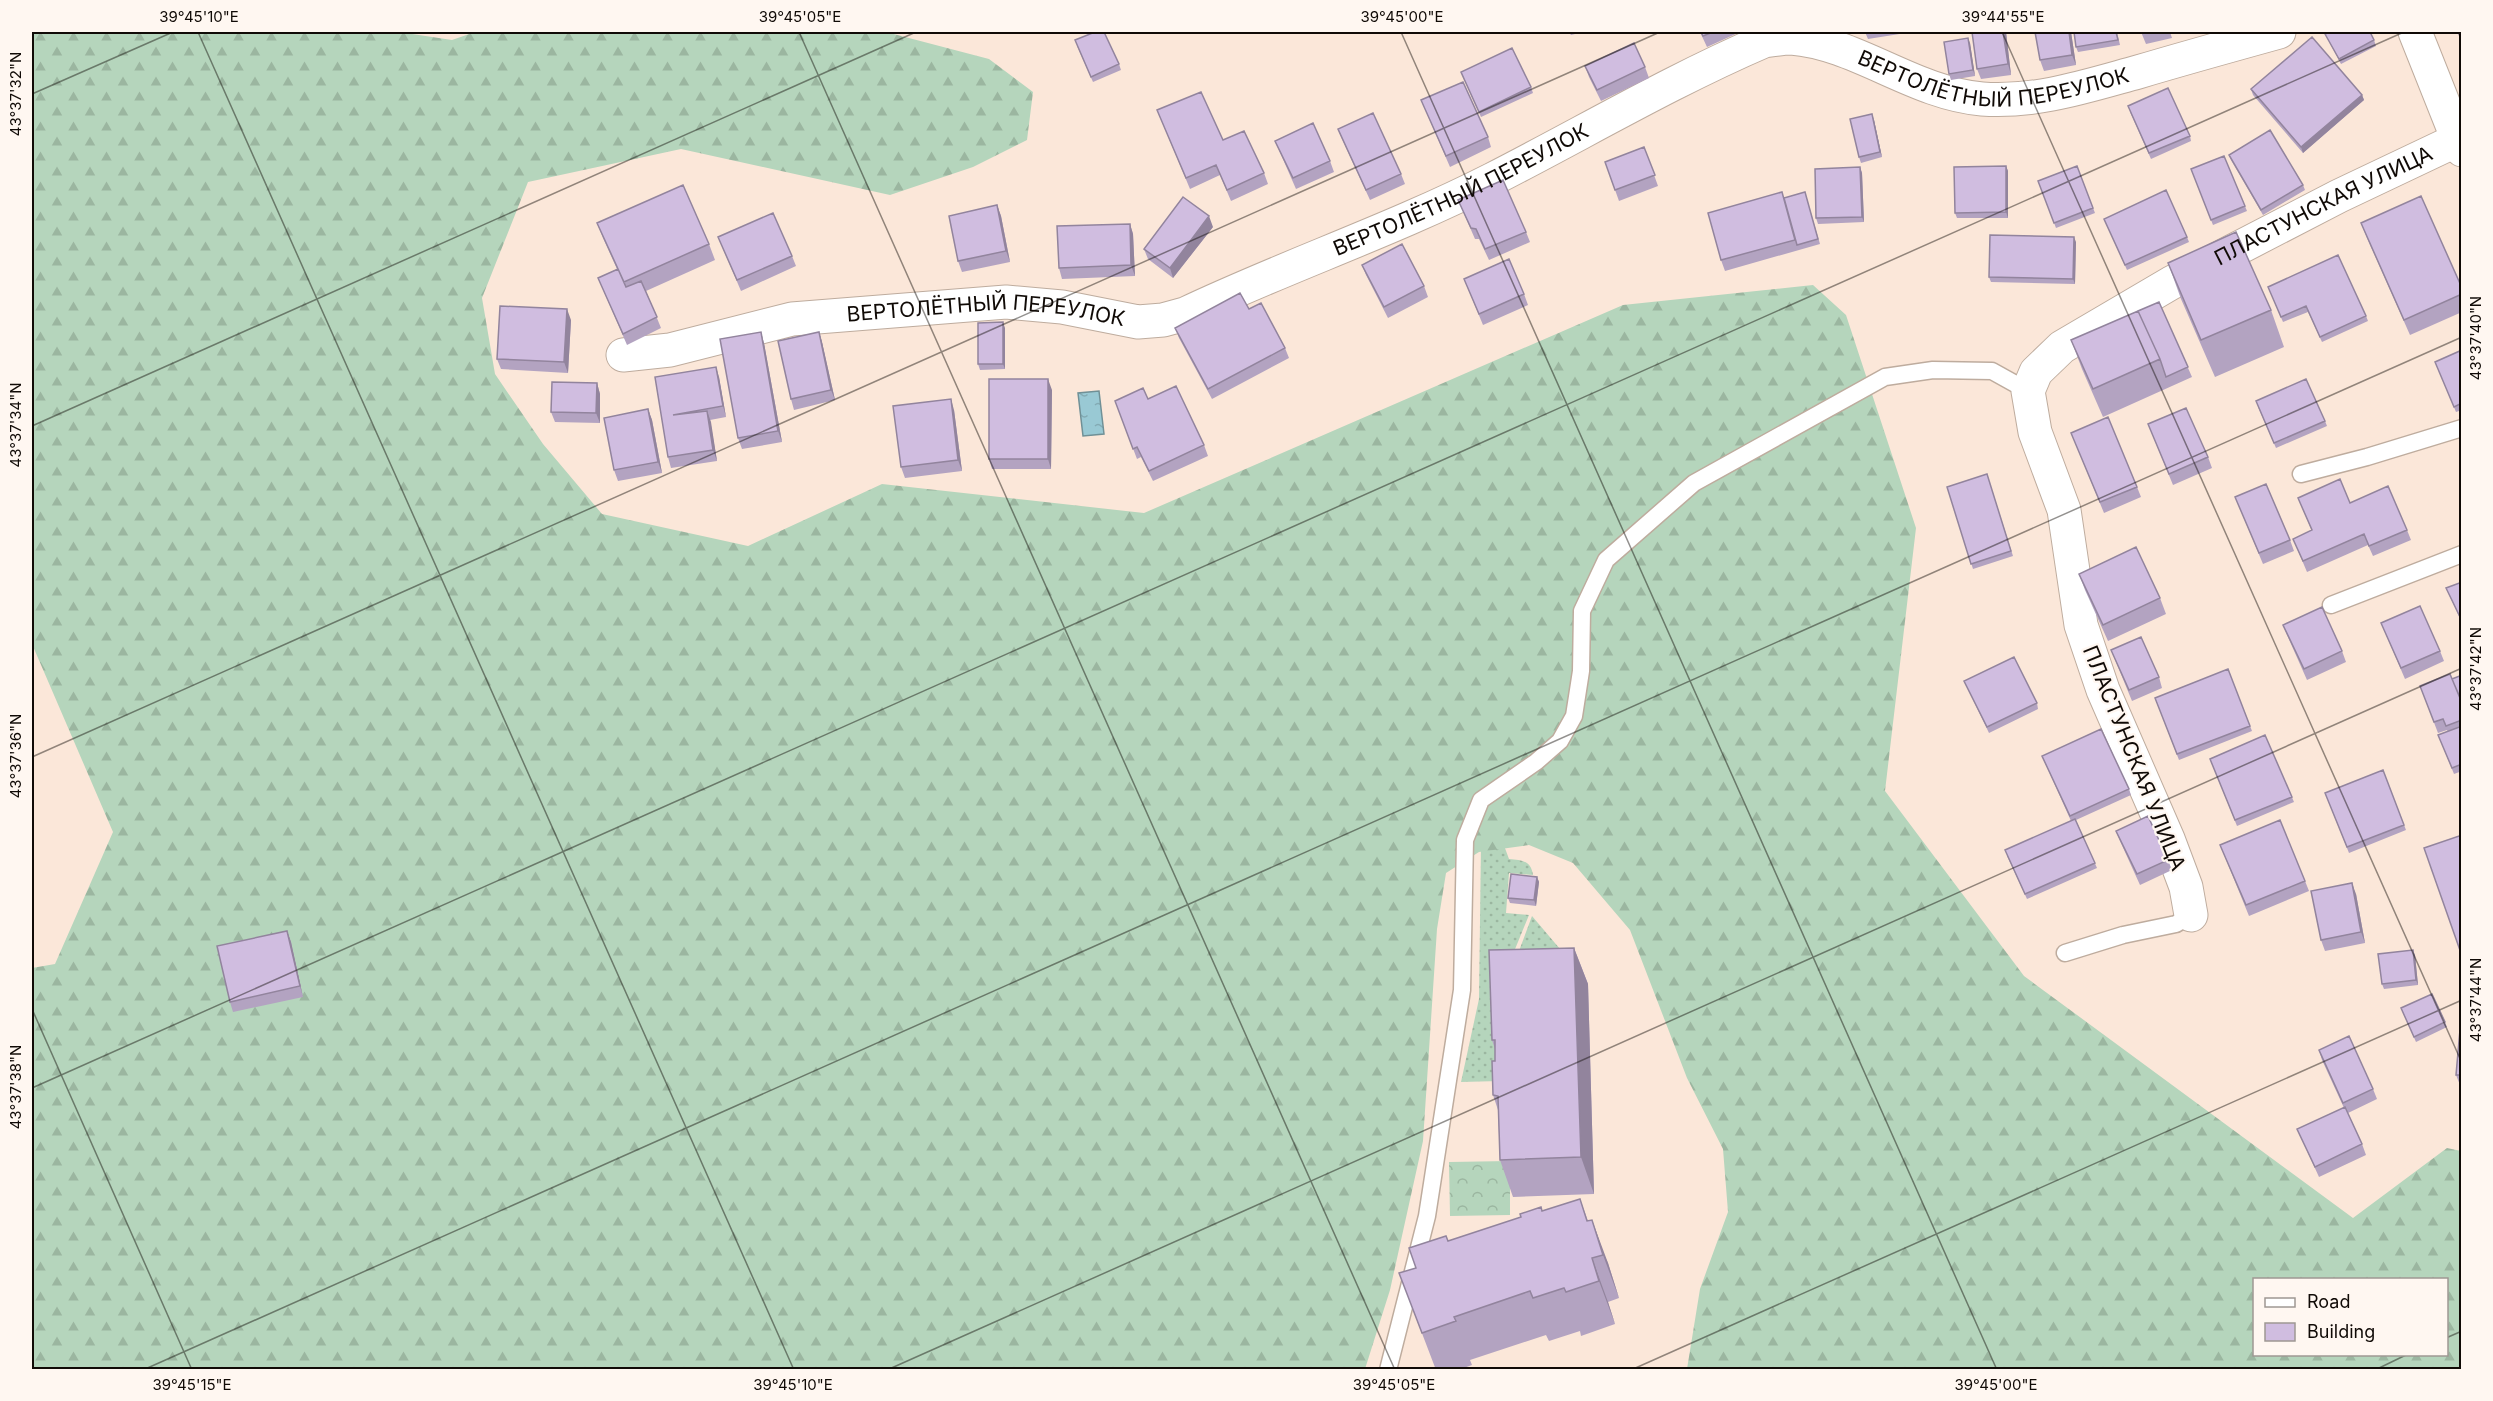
<svg xmlns="http://www.w3.org/2000/svg" width="2493" height="1401" viewBox="0 0 2493 1401" font-family="Inter,sans-serif">
  <style>
    .grass { fill: url(#grass-dots) }
    .forest { fill: url(#forest-firs); fill-rule: evenodd }
    .park { fill: url(#park-crowns) }
    .water { fill: url(#water-ripples); stroke: #709096; stroke-width: 1.5 }
    .lines { fill: none; stroke-linecap: round; stroke-linejoin: round }
    .service-casing { stroke: #beac9e; stroke-width: 19 }
    .minor-casing { stroke: #beac9e; stroke-width: 35 }
    .service { stroke: #fff; stroke-width: 16 }
    .minor { stroke: #fff; stroke-width: 33 }
    .wall { fill: #b3a3c1 }
    .shaded-wall { fill: #92849d }
    .building { fill: #d0bde0; stroke: #92849d; stroke-width: 1.5 }
    .ticks { fill: none; stroke: #100a06; stroke-width: 1.5; stroke-opacity: 0.45 }
    .labels { text-anchor: middle; stroke-width: 4.5; stroke-linejoin: round; paint-order: stroke }
    .street-label { font-size: 21px; fill: #100a06; stroke: #fff7f1 }
    .neatline { fill: none; stroke: #100a06; stroke-width: 2 }
    .ticks-label { font-size: 15px; text-anchor: middle; fill: #100a06 }
  </style>
  <defs>
    <pattern id="grass-dots" width="8" height="8" patternUnits="userSpaceOnUse" patternTransform="scale(1.5)"><rect width="8" height="8" fill="#b5d5bc"/><path d="M2 2h.1M6 6h.1" fill="none" stroke="#9bb6a0" stroke-width="1.8" stroke-linecap="round"/></pattern>
    <pattern id="forest-firs" width="22" height="20" patternUnits="userSpaceOnUse" patternTransform="scale(1.5)"><rect width="22" height="20" fill="#b5d5bc"/><path d="M5 1l3.5 6h-7zM16 11l3.5 6h-7z" fill="#9bb6a0"/></pattern>
    <pattern id="park-crowns" width="20" height="18" patternUnits="userSpaceOnUse" patternTransform="scale(1.5)"><rect width="20" height="18" fill="#b5d5bc"/><path d="M2 6a3 3 0 1 1 6 0M12 15a3 3 0 1 1 6 0" fill="none" stroke="#9bb6a0"/></pattern>
    <pattern id="water-ripples" width="26" height="14" patternUnits="userSpaceOnUse" patternTransform="scale(1.5)"><rect width="26" height="14" fill="#99c9d4"/><path d="M2 4q2-2 4 0t4 0M15 11q2-2 4 0t4 0" fill="none" stroke="#83abb4"/></pattern>
  </defs>
  <rect width="100%" height="100%" fill="#fbe7d9"/>
  <path class="grass" d="M1502,840L1509,859C1522,860 1531,861 1533,875L1509,873L1506,913L1529,915L1511,959L1500,1081L1461,1082L1479,999L1481,844Z
    M1532,916L1577,969L1519,951Z"/>
  <path class="forest" d="M32,32H399L452,40L475,32H886L989,59L1033,92L1027,140L973,167L890,195L681,149L528,182L482,298L495,374L543,444L602,514L748,546L882,484L1144,513L1623,305L1813,285L1846,315L1916,528L1885,791L2024,976L2353,1218L2447,1148L2461,1151V1369H1687L1700,1289L1728,1212L1723,1149L1687,1078L1630,930L1573,863L1529,845L1479,852L1446,873L1437,929L1423,1141L1390,1290L1365,1369H32V968L55,964L113,832L32,644ZM2254,1280H2446V1354H2254Z"/>
  <path class="park" d="M1510,1161V1215L1450,1216L1449,1162Z"/>
  <path class="water" d="M1099,391L1104,434L1083,436L1078,393Z"/>
  <g class="lines">
    <defs>
      <path id="service" d="M2301,474L2367,457L2462,428
        M2331,605L2462,554
        M2065,953L2123,935L2176,924L2191,915
        M1388,1370L1427,1216L1462,990L1465,840L1481,800L1536,762L1560,741L1574,716L1581,671L1582,611L1606,560L1694,483L1885,377L1933,370L1992,371L2028,391"/>
      <g id="minor">
        <path d="M2415,32L2462,150"/>
        <path id="s1" d="M623,355L670,350L792,319L1006,302L1062,307L1138,322L1163,320L1185,314C1286,266 1393,230 1493,179C1583,133 1671,81 1764,41C1773,40 1783,38 1791,38C1857,43 1913,93 1982,99C2036,103 2087,86 2138,72C2185,58 2232,45 2279,32"/>
        <path id="s2" d="M2191,915L2186,887L2168,839L2103,690L2081,625L2064,510L2035,432L2028,391L2036,372L2062,347L2171,283L2339,196L2457,140"/>
      </g>
    </defs>
    <use href="#service" class="service-casing"/>
    <use href="#minor" class="minor-casing"/>
    <use href="#service" class="service"/>
    <use href="#minor" class="minor"/>
  </g>
  <path class="wall" d="M1569,32H1583L1571,35Z
    M1700,32H1740L1707,47Z
    M1865,32H1912L1868,39Z
    M1972,32H2006L2011,75L1981,79L1977,69Z
    M2035,32H2071L2076,65L2044,71L2040,60Z
    M2074,32H2117L2120,45L2078,52L2076,47Z
    M2141,32H2170L2172,38L2146,44Z
    M2325,34L2374,40L2376,46L2341,64Z
    M1970,43L1975,76L1951,80L1949,74Z
    M1077,46L1119,64L1121,70L1093,82Z
    M1585,66L1645,67L1649,78L1601,101L1589,77Z
    M1461,72L1531,87L1533,93L1481,117Z
    M2251,89L2362,95L2364,100L2303,153L2253,95Z
    M1421,100L1488,137L1491,147L1450,167Z
    M1157,110L1223,140L1264,173L1268,184L1231,201L1220,175L1190,189Z
    M2130,112L2190,136L2191,141L2151,159Z
    M1874,120L1882,157L1861,163L1859,157Z
    M1338,129L1401,174L1405,184L1370,200L1342,139Z
    M1275,141L1330,161L1334,172L1296,189Z
    M1644,147L1658,186L1619,201L1605,162Z
    M2229,155L2303,185L2305,190L2263,215L2231,160Z
    M2224,156L2247,211L2213,225L2191,169Z
    M2006,166L2008,171V218H1957L1955,213Z
    M2077,166L2095,213L2056,228L2038,181Z
    M1860,167L1862,173L1864,222L1818,224L1816,218Z
    M1805,192L1820,244L1725,271L1721,260L1784,198Z
    M1458,200L1526,232L1530,242L1489,260L1479,239H1475Z
    M997,205L1001,216L1010,262L962,272L958,261Z
    M2104,219L2187,237L2189,242L2127,270Z
    M597,223L709,244L715,260L646,291L661,328L627,345L598,278L617,269L603,238Z
    M2361,223L2462,288V312L2410,335L2367,238Z
    M1130,224L1133,234L1135,276L1062,279L1059,268Z
    M1213,227L1173,278L1148,259L1144,249Z
    M718,237L792,256L796,266L741,291Z
    M2076,242L2075,284L1991,282L1989,277Z
    M2168,263L2271,310L2284,347L2215,377L2181,299Z
    M1362,265L1424,286L1428,297L1388,318L1366,275Z
    M1464,279L1524,294L1528,305L1483,325Z
    M2268,287L2366,316L2368,321L2322,342L2308,312L2283,322Z
    M2159,302L2192,377L2103,417L2082,369L2071,340Z
    M1249,309L1285,348L1289,358L1212,399L1179,338L1175,328Z
    M571,320L568,373L501,369L497,359Z
    M1005,328V369L980,370L978,364Z
    M819,332L822,342L835,400L794,410L791,399Z
    M764,343L782,442L742,449L738,438Z
    M2462,350V410L2456,412L2435,362Z
    M655,377H719L726,417L710,420L717,461L671,468L668,457Z
    M597,383L600,394V423L555,422L551,412Z
    M1052,390L1051,469H992L989,459Z
    M1148,399L1204,445L1208,456L1153,481L1141,457L1137,459L1115,401Z
    M2258,407L2325,421L2327,426L2276,448Z
    M648,409L652,420L662,473L618,481L614,470Z
    M954,410L962,471L905,478L901,467Z
    M2148,424L2208,457L2212,468L2173,485Z
    M2071,433L2137,487L2141,497L2104,513Z
    M1987,474L2013,556L1973,569L1947,487Z
    M2235,497L2290,540L2294,551L2263,564Z
    M2298,498L2350,503L2407,530L2411,540L2373,556L2368,545L2307,572L2293,539L2312,531Z
    M2079,574L2160,598L2166,614L2108,641L2085,590Z
    M2462,582V623L2446,588Z
    M2381,623L2440,651L2444,661L2405,679Z
    M2283,625L2342,651L2346,662L2307,680L2287,635Z
    M2111,650L2159,677L2162,688L2132,701Z
    M2228,669L2252,731L2179,760L2155,698Z
    M1964,681L2037,703L2038,709L1989,733Z
    M2420,686L2462,703V771L2454,774L2438,735L2448,732L2447,730L2438,733Z
    M2265,735L2294,802L2237,826L2210,759Z
    M2042,756L2129,789L2131,795L2076,820L2097,868L2027,899L2007,856L2071,821Z
    M2383,770L2406,830L2349,853L2325,793Z
    M2116,831L2168,860L2172,870L2140,885L2120,841Z
    M2220,845L2305,881L2309,891L2249,916Z
    M1537,877L1539,882L1536,906L1510,903L1508,898Z
    M2356,894L2365,943L2325,951L2321,940Z
    M287,931L291,942L303,997L233,1012L230,1002Z
    M1574,948L1588,984L1594,1194L1513,1197L1500,1160L1498,1110L1493,1095L1495,1061V1049L1492,1040Z
    M2415,955L2418,985L2384,989L2382,984Z
    M2462,1007V1090L2456,1075Z
    M2401,1008L2445,1022L2447,1027L2416,1042Z
    M2319,1050L2373,1089L2377,1099L2348,1113L2362,1144L2366,1155L2319,1177L2297,1129L2344,1108L2322,1060Z
    M1580,1199L1588,1221L1608,1263L1619,1298L1608,1302L1615,1324L1581,1336L1580,1331L1549,1341L1546,1335L1470,1360L1472,1365L1458,1370H1436L1399,1273L1416,1268L1448,1241Z"/>
  <path class="shaded-wall" d="M2003,32H2006L2011,75L2008,64Z
    M2069,32H2071L2076,65L2072,55Z
    M1968,38L1970,43L1975,76L1973,70Z
    M2362,95L2364,100L2303,153L2301,147Z
    M1872,114L1874,120L1882,157L1880,152Z
    M2006,166L2008,171V218L2006,212Z
    M1860,167L1862,173L1864,222L1862,217Z
    M997,205L1001,216L1010,262L1006,251Z
    M1209,216L1213,227L1173,278L1170,268Z
    M1130,224L1133,234L1135,276L1131,265Z
    M2074,237L2076,242L2075,284L2073,279Z
    M567,309L571,320L568,373L564,362Z
    M1003,322L1005,328V369L1003,364Z
    M761,332L764,343L782,442L778,431Z
    M819,332L822,342L835,400L831,390Z
    M716,367L719,377L726,417L723,406Z
    M1048,379L1052,390L1051,469L1048,459Z
    M597,383L600,394V423L596,413Z
    M951,399L954,410L962,471L958,460Z
    M648,409L652,420L662,473L658,462Z
    M707,411L711,422L717,461L713,450Z
    M1537,877L1539,882L1536,906L1534,900Z
    M2352,883L2356,894L2365,943L2361,932Z
    M287,931L291,942L303,997L300,986Z
    M1574,948L1588,984L1594,1194L1581,1157Z
    M2413,950L2415,955L2418,985L2416,980Z
    M1592,1220L1608,1263L1619,1298L1603,1255Z
    M1592,1258L1608,1302L1615,1324L1599,1281Z"/>
  <path class="building" d="M1095,32H1104L1119,64L1091,77L1075,40Z
    M1701,32H1713L1703,36Z
    M1972,32H2003L2008,64L1977,69Z
    M2035,32H2069L2072,55L2040,60Z
    M2074,32H2116L2118,40L2076,47Z
    M2330,32H2370L2374,40L2339,59L2325,34Z
    M2458,32H2462V41Z
    M2312,37L2362,95L2301,147L2251,89Z
    M1968,38L1973,70L1949,74L1944,42Z
    M1634,43L1645,67L1597,90L1585,66Z
    M1512,48L1531,87L1479,112L1461,72Z
    M1463,82L1488,137L1446,156L1421,100Z
    M2168,88L2190,136L2149,153L2128,106Z
    M1201,92L1223,140L1244,131L1264,173L1227,190L1216,165L1186,178L1157,110Z
    M1373,113L1401,174L1366,190L1338,129Z
    M1872,114L1880,152L1859,157L1850,119Z
    M1313,123L1330,161L1293,178L1275,141Z
    M2270,130L2303,185L2261,210L2229,155Z
    M1644,147L1655,175L1615,190L1605,162Z
    M2224,156L2245,206L2211,220L2191,169Z
    M2006,166V212L1955,213L1954,167Z
    M2077,166L2093,208L2054,223L2038,181Z
    M1860,167L1862,217L1816,218L1815,169Z
    M1503,180L1526,232L1485,249L1476,229L1471,228L1458,200Z
    M683,185L709,244L624,282L597,223Z
    M2166,190L2187,237L2125,265L2104,219Z
    M1782,192L1795,240L1721,260L1708,213Z
    M1805,192L1818,239L1797,245L1784,198Z
    M2421,196L2462,288V294L2404,320L2361,223Z
    M1183,197L1209,216L1170,268L1144,249Z
    M997,205L1006,251L958,261L949,216Z
    M773,213L792,256L737,280L718,237Z
    M1130,224L1131,265L1059,268L1057,226Z
    M2236,232L2271,310L2201,340L2168,263Z
    M1990,235L2074,237L2073,279L1989,277Z
    M1402,244L1424,286L1384,307L1362,265Z
    M2338,255L2366,316L2320,337L2306,306L2281,317L2268,287Z
    M1509,259L1524,294L1479,314L1464,279Z
    M618,269L626,287L641,281L657,317L623,334L598,278Z
    M1240,293L1249,309L1261,303L1285,348L1208,389L1175,328Z
    M2159,302L2188,367L2166,377L2160,359L2138,311Z
    M500,306L567,309L564,362L497,359Z
    M2138,311L2160,359L2093,389L2071,340Z
    M1003,322V364H978V323Z
    M761,332L778,431L738,438L720,339Z
    M819,332L831,390L791,399L778,341Z
    M2462,350V403L2454,407L2435,362Z
    M716,367L723,406L673,415L707,411L713,450L668,457L655,377Z
    M989,379H1048V459H989Z
    M2306,379L2325,421L2274,443L2256,401Z
    M552,382L597,383L596,413L551,412Z
    M1176,386L1204,445L1149,471L1137,447L1133,449L1115,401L1143,388L1148,399Z
    M951,399L958,460L901,467L893,406Z
    M2186,408L2208,457L2169,474L2148,424Z
    M648,409L658,462L614,470L604,418Z
    M2108,417L2137,487L2100,502L2071,433Z
    M1987,474L2011,551L1971,564L1947,487Z
    M2340,479L2350,503L2388,486L2407,530L2369,546L2364,534L2303,561L2293,539L2312,530L2298,498Z
    M2266,484L2290,540L2259,553L2235,497Z
    M2136,547L2160,598L2103,625L2079,574Z
    M2462,582V621L2446,588Z
    M2420,606L2440,651L2401,668L2381,623Z
    M2322,607L2342,651L2304,669L2283,625Z
    M2141,637L2159,677L2129,690L2111,650Z
    M2014,657L2037,703L1987,727L1964,681Z
    M2228,669L2250,726L2177,754L2155,698Z
    M2450,674L2462,703V720L2446,726L2443,719L2434,722L2420,686Z
    M2462,675V702L2452,679Z
    M2462,726V764L2452,768L2438,735Z
    M2101,729L2129,789L2070,816L2042,756Z
    M2265,735L2292,797L2235,820L2210,759Z
    M2383,770L2404,825L2347,847L2325,793Z
    M2148,816L2168,860L2137,874L2116,831Z
    M2075,819L2095,863L2025,894L2005,850Z
    M2280,820L2305,881L2246,905L2220,845Z
    M2462,835V956L2424,848Z
    M1511,874L1537,877L1534,900L1508,898Z
    M2352,883L2361,932L2321,940L2311,891Z
    M287,931L300,986L230,1002L217,946Z
    M1574,948L1581,1157L1500,1160L1498,1096L1493,1095L1492,1061H1495V1040H1492L1489,950Z
    M2413,950L2416,980L2382,984L2378,954Z
    M2432,994L2445,1022L2414,1037L2401,1008Z
    M2462,1007V1075H2456Z
    M2349,1036L2373,1089L2343,1103L2319,1050Z
    M2345,1107L2362,1144L2315,1167L2297,1129Z
    M1580,1199L1587,1221L1592,1220L1603,1255L1592,1258L1599,1281L1566,1292L1564,1288L1533,1298L1530,1291L1454,1317L1456,1321L1422,1333L1399,1273L1416,1268L1409,1248L1446,1236L1448,1241L1521,1217L1520,1214L1541,1207L1542,1211Z"/>
  <path class="ticks" d="M198,32L794,1370M799,32L1395,1370M1401,32L1997,1370M2002,32L2462,1063M32,94L173,32M32,426L916,32M32,757L1660,32M32,1009L192,1370M32,1088L2404,32M2446,1338L2462,1331M143,1370L2462,337M887,1370L2462,668M1631,1370L2462,1000M2375,1370L2408,1354"/>
  <g class="labels">
    <g class="street-label">
      <text dy="7" stroke="none"><textPath href="#s1" startOffset="1448">ВЕРТОЛЁТНЫЙ ПЕРЕУЛОК</textPath></text>
      <text dy="7" stroke="none"><textPath href="#s1" startOffset="872">ВЕРТОЛЁТНЫЙ ПЕРЕУЛОК</textPath></text>
      <text dy="7" stroke="none"><textPath href="#s2" startOffset="906">ПЛАСТУНСКАЯ УЛИЦА</textPath></text>
      <text dy="7" stroke="none"><textPath href="#s1" startOffset="368">ВЕРТОЛЁТНЫЙ ПЕРЕУЛОК</textPath></text>
      <text transform="translate(2134 758) rotate(68)" y="7">ПЛАСТУНСКАЯ УЛИЦА</text>
    </g>
  </g>
  <rect width="2493" height="1401" fill="none" stroke="#fff7f1" stroke-width="66"/>
  <rect x="2253" y="1278" width="195" height="78" fill="#fff7f1" stroke="#9f9893" stroke-width="1.5"/>
  <rect x="2265" y="1298" width="30" height="9" fill="#ffffff" stroke="#9f9893" stroke-width="1.5"/>
  <text x="2307" y="1308" font-size="18" fill="#100a06">Road</text>
  <rect x="2265" y="1323" width="30" height="18" fill="#d0bde0" stroke="#9f9893" stroke-width="1.5"/>
  <text x="2307" y="1338" font-size="18" fill="#100a06">Building</text>
  <rect x="33" y="33" width="2427" height="1335" class="neatline"/>
  <g class="ticks-label">
    <text x="199" y="22">39°45'10"E</text>
    <text x="800" y="22">39°45'05"E</text>
    <text x="1402" y="22">39°45'00"E</text>
    <text x="2003" y="22">39°44'55"E</text>
    <text transform="translate(16 94) rotate(-90)" y="5">43°37'32"N</text>
    <text transform="translate(2476 338) rotate(-90)" y="5">43°37'40"N</text>
    <text transform="translate(16 425) rotate(-90)" y="5">43°37'34"N</text>
    <text transform="translate(2476 669) rotate(-90)" y="5">43°37'42"N</text>
    <text transform="translate(16 756) rotate(-90)" y="5">43°37'36"N</text>
    <text transform="translate(2476 1000) rotate(-90)" y="5">43°37'44"N</text>
    <text transform="translate(16 1087) rotate(-90)" y="5">43°37'38"N</text>
    <text x="192" y="1390">39°45'15"E</text>
    <text x="793" y="1390">39°45'10"E</text>
    <text x="1394" y="1390">39°45'05"E</text>
    <text x="1996" y="1390">39°45'00"E</text>
  </g>
</svg>
